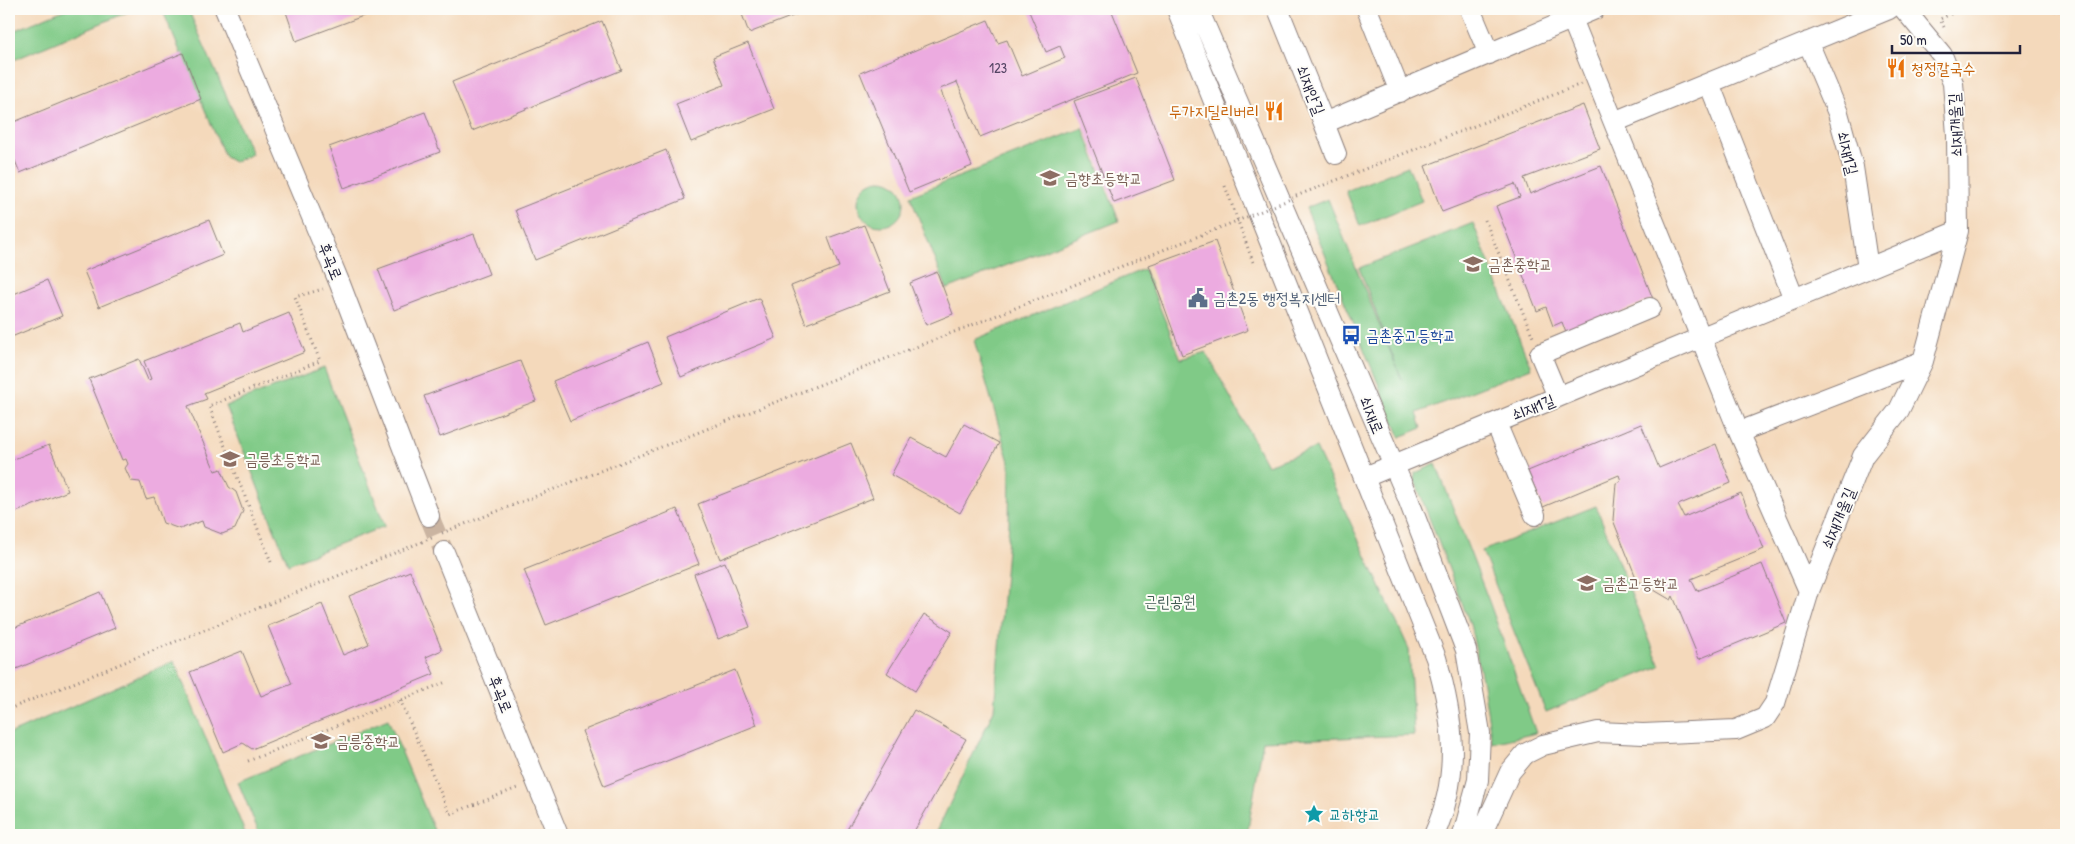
<svg xmlns="http://www.w3.org/2000/svg" width="2075" height="844" viewBox="0 0 2075 844" font-family="'Patrick Hand','Poor Story',sans-serif">
  <style>
    .green { fill: #80ca87; stroke: #517661 }
    .building { fill: #ecabe0 }
    .lines { fill: none; stroke-linecap: round; stroke-linejoin: round }
    .minor-tunnel { stroke: #cab4a1; stroke-width: 20; stroke-dasharray: 20 10; stroke-linecap: butt }
    .minor-casing { stroke: #8b7e7b; stroke-width: 22 }
    .path { stroke: #8b7e7b; stroke-width: 3; stroke-dasharray: 1 4; stroke-linecap: butt }
    .minor { stroke: #fff; stroke-width: 20 }
    .path-bridge { stroke: #8b7e7b; stroke-width: 3; stroke-dasharray: 1 4; stroke-linecap: butt }
    .labels { text-anchor: middle; stroke-width: 4; stroke-linejoin: round; paint-order: stroke }
    .number-label { font-size: 14px; fill: #544464 }
    .food-label { font-size: 16px; fill: #c56008; stroke: #fdfcf7; text-anchor: start }
    .street-label { font-size: 16px; fill: #22223b; stroke: #fdfcf7 }
    .education-label { font-size: 16px; fill: #785e54; stroke: #fdfcf7; text-anchor: start }
    .service-label { font-size: 16px; fill: #4e5e75; stroke: #fdfcf7; text-anchor: start }
    .transit-label { font-size: 16px; fill: #164399; stroke: #fdfcf7; text-anchor: start }
    .park-label { font-size: 16px; fill: #435d56; stroke: #fdfcf7 }
    .culture-label { font-size: 16px; fill: #0d838f; stroke: #fdfcf7; text-anchor: start }
  </style>
  <rect width="100%" height="100%" fill="#fdfcf7"/>
  <filter id="ink" filterUnits="userSpaceOnUse"><feTurbulence type="fractalNoise" baseFrequency=".02" numOctaves="2"/><feDisplacementMap in="SourceGraphic" scale="10" xChannelSelector="R" yChannelSelector="G"/><feConvolveMatrix kernelMatrix="1 2 1 2 8 2 1 2 1" color-interpolation-filters="sRGB"/></filter>
  <filter id="wash" filterUnits="userSpaceOnUse"><feTurbulence type="fractalNoise" baseFrequency=".0096" numOctaves="4" result="noise"/><feDisplacementMap in="SourceGraphic" scale="20" xChannelSelector="R" yChannelSelector="G"/><feGaussianBlur stdDeviation="1.12" result="paint"/><feColorMatrix in="noise" values="0 0 0 0 0 0 0 0 0 0 0 0 0 0 0 0 0 1.4 0 .05"/><feComposite in="paint" operator="in"/></filter>
  <g filter="url(#wash)">
    <rect width="100%" height="100%" fill="#f4d9bb"/>
    <path class="green" d="M66,9H135L9,62V33Z
      M162,9H188L252,154L234,162L225,157Z
      M1083,128L1119,221L947,289L910,196Z
      M1408,166L1422,201L1360,226L1346,191Z
      M858 203a23 23 0 1 1 46 0a23 23 0 1 1-46 0Z
      M1328,199L1402,380L1359,268L1473,223L1531,368L1417,413L1422,428L1400,437L1306,208Z
      M1144,269L1181,359L1206,352L1267,465L1316,448L1409,649L1414,735L1263,741L1247,835H935L994,710L1009,524L1010,465L974,340Z
      M324,368L385,526L288,564L226,406Z
      M1436,464L1490,604L1536,733L1492,743L1483,684L1470,624L1415,481V473Z
      M1596,506L1660,666L1546,712L1482,551Z
      M174,661L246,835H9V734Z
      M388,719L436,835H260L238,782Z"/>
    <g id="blocks">
      <path class="building" d="M285,9H382L296,41Z
        M740,9H811L749,33Z
        M1028,9H1111L1137,73L980,137L957,82L940,89L972,166L909,192L860,73L988,20L998,43L1007,40L1022,76L1065,58L1060,46L1046,52Z
        M602,21L622,70L472,131L452,82Z
        M748,43L774,109L691,142L676,104L724,85L713,57Z
        M183,53L201,99L20,173L9,146V124Z
        M1136,78L1175,180L1114,203L1074,101Z
        M1583,105L1600,149L1524,178L1530,194L1601,166L1653,299L1566,333L1562,322L1553,326L1546,307L1537,311L1496,206L1520,197L1515,184L1442,212L1425,166Z
        M425,112L440,152L344,188L329,147Z
        M666,150L685,199L535,260L515,210Z
        M209,220L223,255L99,307L84,271Z
        M864,225L890,291L806,324L791,286L839,267L828,238Z
        M474,234L489,274L394,310L378,269Z
        M1215,241L1248,330L1182,355L1149,265Z
        M937,272L953,314L926,325L910,283Z
        M47,280L62,316L9,338V296Z
        M759,298L776,338L681,377L665,337Z
        M289,313L305,352L204,393L207,399L188,406L215,471L221,469L229,487L236,492L243,511L235,529L222,534L204,527L202,521L180,529L163,523L154,497L146,499L140,482L131,481L125,468L128,464L126,459L122,460L89,379L139,359L148,380L151,379L144,361L240,323L243,332Z
        M648,342L664,382L570,421L553,381Z
        M520,361L536,401L440,437L424,396Z
        M964,424L999,443L960,513L891,475L911,438L946,457Z
        M1641,424L1659,468L1716,444L1731,483L1678,505L1684,517L1741,493L1764,549L1691,579L1697,591L1762,564L1786,623L1699,659L1673,596L1671,600L1637,580L1613,520L1616,483L1621,481L1619,475L1543,507L1528,471Z
        M851,443L873,498L720,559L698,504Z
        M49,445L68,491L9,515V461Z
        M677,509L699,564L546,625L524,570Z
        M725,562L750,627L718,639L694,574Z
        M410,571L442,650L426,657L434,674L252,749L243,743L223,752L190,672L242,651L261,696L292,684L268,626L322,604L343,655L369,644L349,596Z
        M100,592L115,628L9,672V630Z
        M924,614L952,632L915,691L887,673Z
        M735,670L757,725L604,786L582,731Z
        M914,710L966,739L912,835H844Z"/>
    </g>
  </g>
  <g filter="url(#ink)">
    <use href="#blocks" fill-opacity="0" stroke="#8b7e7b" stroke-width="1"/>
    <g class="lines">
      <path class="minor-tunnel" d="M429,516L444,552"/>
      <defs>
        <path id="minor" d="M225,9L340,284L429,516
          M1177,9L1436,658C1454,720 1461,775 1434,835
          M1198,9L1407,496L1466,650L1480,733L1478,780L1463,835
          M1278,9L1324,123L1595,9
          M1367,9L1400,92
          M1470,9L1489,54
          M1568,9L1739,432L1809,591
          M1808,42L1838,113L1853,167L1868,268
          M1709,83L1794,299
          M1614,122L1889,9
          M1324,123L1336,154
          M1558,397L1540,354L1650,308
          M1496,423L1535,515
          M1739,432L1923,361
          M1365,477L1958,231
          M444,552L558,835
          M1481,835L1510,772L1525,754L1543,745L1598,732L1643,734L1736,730L1765,718L1775,703L1809,591L1863,456L1899,410L1923,361L1958,231L1957,135L1953,83L1942,55L1904,9"/>
      </defs>
      <use href="#minor" class="minor-casing"/>
      <path class="path" d="M1944,27L1940,19L1961,9L2066,11
        M1225,186L1253,262
        M1296,196L1581,84
        M1485,220L1533,337
        M442,533L1237,221
        M271,562L209,406L320,361L295,297L323,289
        M400,700L450,814L520,787
        M9,709L434,537
        M248,761L446,682"/>
      <use href="#minor" class="minor"/>
      <path class="path-bridge" d="M1237,221L1293,198"/>
    </g>
  </g>
  <defs>
    <symbol id="restaurant-bare" viewBox="-9 -9 18 18"><path d="M-5-6h1v4h1v-4h1v4h1v-4h1v5L-1.5 .5V6h-2V.5L-5-1ZM5-6V6H3V1.5H1.5Q1.5-4 5-6Z" fill="#e8710a" stroke="#fdfcf7" stroke-width="2.5" paint-order="stroke"/></symbol>
    <symbol id="school-bare" viewBox="-9 -9 18 18"><path d="M0-5L7-2L0 1L-7-2ZM-4 1L0 2.5L4 1V4Q0 6-4 4Z" fill="#8d6e63" stroke="#fdfcf7" stroke-width="2.5" paint-order="stroke"/></symbol>
    <symbol id="civic-bare" viewBox="-9 -9 18 18"><path d="M-.6-6.5H3V-4.5H.6V-3L4-1V1h2V6H-6V1h2V-1L-.6-3ZM-1.2 2.5V6h2.4V2.5Z" fill="#5c6f8a" stroke="#fdfcf7" stroke-width="2.5" paint-order="stroke"/></symbol>
    <symbol id="bus-bare" viewBox="-9 -9 18 18"><path d="M-5-6H5V4H4V6H2V4H-2V6H-4V4H-5ZM-3.5-4V0h7V-4ZM-3.5 1.2v1.5H-2V1.2ZM2 1.2v1.5H3.5V1.2Z" fill="#1a4fb4" stroke="#fdfcf7" stroke-width="2.5" paint-order="stroke"/></symbol>
    <symbol id="sight-bare" viewBox="-9 -9 18 18"><path d="M0-6L1.8-2.2L6-1.7L2.9 1.2L3.7 5.4L0 3.3L-3.7 5.4L-2.9 1.2L-6-1.7L-1.8-2.2Z" fill="#0f9aa8" stroke="#fdfcf7" stroke-width="2.5" paint-order="stroke"/></symbol>
  </defs>
  <g fill-rule="evenodd">
    <use href="#restaurant-bare" x="1882" y="54" width="28" height="28"/>
    <use href="#restaurant-bare" x="1260" y="97" width="28" height="28"/>
    <use href="#school-bare" x="1036" y="164" width="28" height="28"/>
    <use href="#school-bare" x="1459" y="250" width="28" height="28"/>
    <use href="#civic-bare" x="1184" y="284" width="28" height="28"/>
    <use href="#bus-bare" x="1337" y="321" width="28" height="28"/>
    <use href="#school-bare" x="216" y="445" width="28" height="28"/>
    <use href="#school-bare" x="1573" y="569" width="28" height="28"/>
    <use href="#school-bare" x="307" y="727" width="28" height="28"/>
    <use href="#sight-bare" x="1300" y="800" width="28" height="28"/>
  </g>
  <g class="labels">
    <g class="number-label">
      <text x="998" y="73">123</text>
    </g>
    <g class="food-label">
      <text x="1911" y="74">청정칼국수</text>
      <text x="1259" y="117" text-anchor="end">두가지딜리버리</text>
    </g>
    <g class="street-label">
      <text transform="translate(1311 90) rotate(68)" y="6">쇠재안길</text>
      <text transform="translate(1955 125) rotate(-93)" y="6">쇠재개울길</text>
      <text transform="translate(1848 153) rotate(76)" y="6">쇠재1길</text>
      <text transform="translate(331 261) rotate(68)" y="6">후곡로</text>
      <text transform="translate(1533 407) rotate(-22)" y="6">쇠재1길</text>
      <text transform="translate(1372 415) rotate(67)" y="6">쇠재로</text>
      <text transform="translate(1838 518) rotate(-68)" y="6">쇠재개울길</text>
      <text transform="translate(501 694) rotate(68)" y="6">후곡로</text>
    </g>
    <g class="education-label">
      <text x="1065" y="184">금향초등학교</text>
      <text x="1488" y="270">금촌중학교</text>
      <text x="245" y="465">금릉초등학교</text>
      <text x="1602" y="589">금촌고등학교</text>
      <text x="336" y="747">금릉중학교</text>
    </g>
    <g class="service-label">
      <text x="1213" y="304">금촌2동 행정복지센터</text>
    </g>
    <g class="transit-label">
      <text x="1366" y="341">금촌중고등학교</text>
    </g>
    <g class="park-label">
      <text x="1170" y="607">근린공원</text>
    </g>
    <g class="culture-label">
      <text x="1329" y="820">교하향교</text>
    </g>
  </g>
  <rect width="2075" height="844" fill="none" stroke="#fdfcf7" stroke-width="30"/>
  <path d="M1892 45v8h128v-8" fill="none" stroke="#22223b" stroke-width="2.5"/>
  <text x="1900" y="45" font-size="15" fill="#22223b" stroke="#fdfcf7" stroke-width="4" paint-order="stroke">50 m</text>
</svg>
